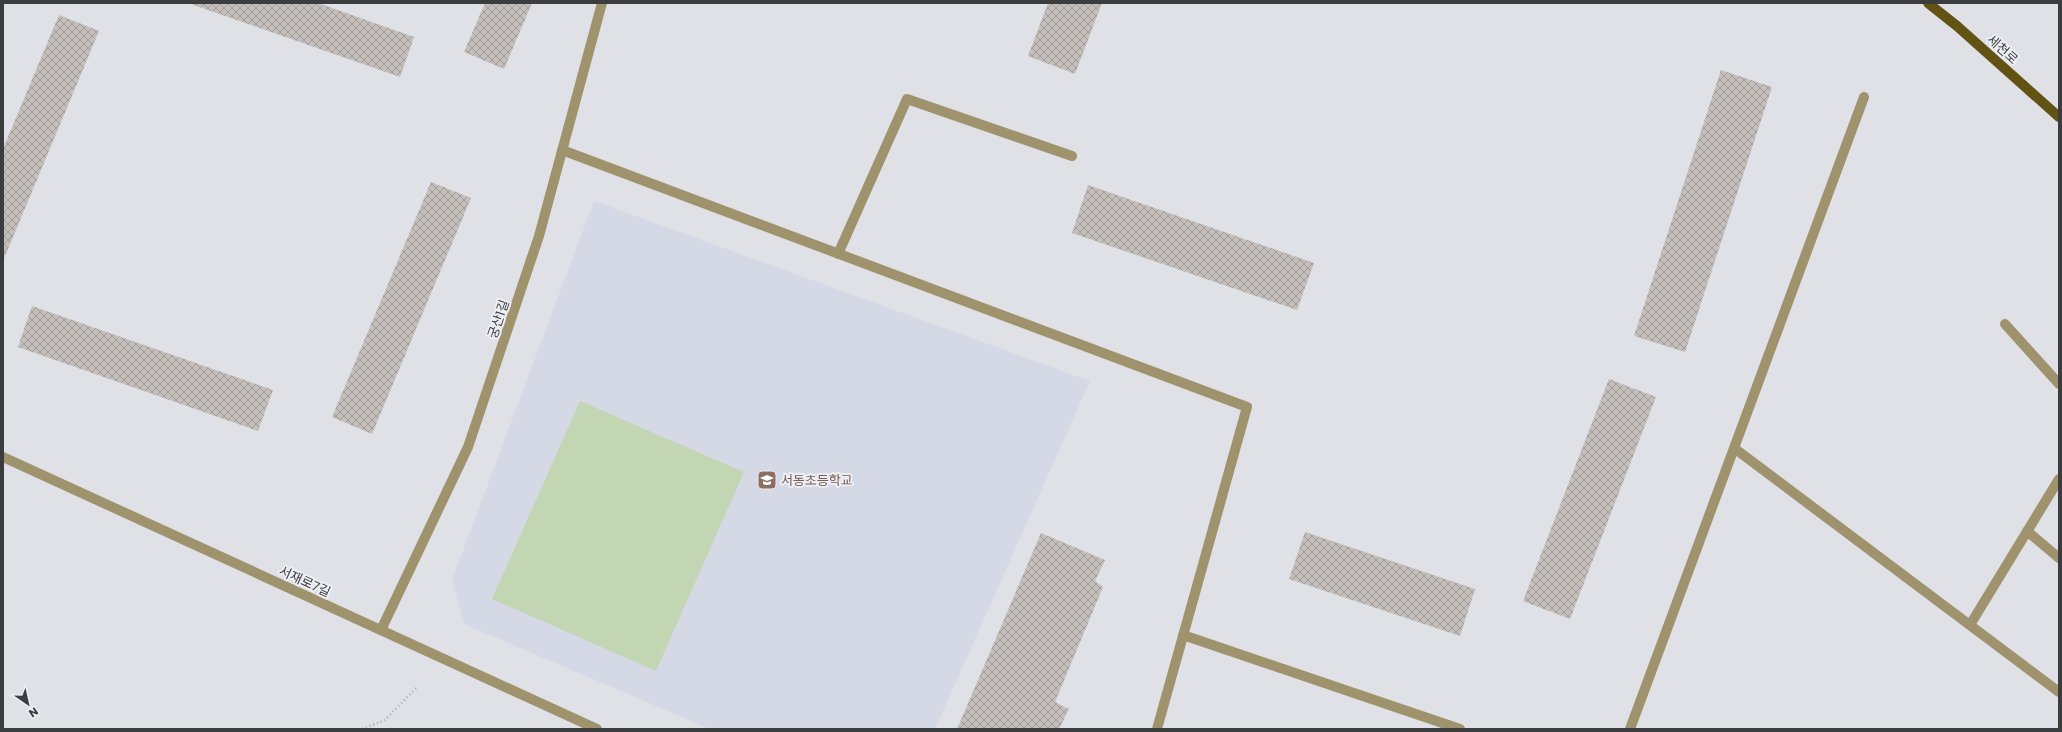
<svg xmlns="http://www.w3.org/2000/svg" width="2062" height="732" viewBox="0 0 2062 732" font-family="Poppins,'Noto Sans KR',sans-serif">
  <style>
    .built { fill: #d5d8e5 }
    .grass { fill: #c2d6b3 }
    .building { fill: url(#building-cross-hatch) }
    .lines { fill: none; stroke-linecap: round; stroke-linejoin: round }
    .path { stroke: #abacb0; stroke-width: 2.5; stroke-dasharray: 1 3; stroke-linecap: butt }
    .minor { stroke: #9e936d; stroke-width: 10 }
    .major { stroke: #625213; stroke-width: 10 }
    .labels { text-anchor: middle; stroke-width: 4; stroke-linejoin: round; paint-order: stroke }
    .street-label { font-size: 13px; fill: #3b3c3e; stroke: #edeef4 }
    .education-label { font-size: 13px; fill: #785e54; stroke: #edeef4; text-anchor: start }
  </style>
  <defs>
    <pattern id="building-cross-hatch" width="8" height="8" patternUnits="userSpaceOnUse"><rect width="8" height="8" fill="#c4bfbb"/><path d="M0 0l8 8M0 8l8-8" fill="none" stroke="#a09c99"/></pattern>
  </defs>
  <rect width="100%" height="100%" fill="#dfe1e6"/>
  <path class="built" d="M594,201L1090,381L935,729H710L464,624L452,580Z"/>
  <path class="grass" d="M580,401L744,472L656,671L492,599Z"/>
  <path class="building" d="M188,3H318L414,37L400,77Z
    M485,3H532L504,69L464,52Z
    M1048,3H1102L1075,74L1028,56Z
    M59,15L99,31L3,261V149Z
    M1721,70L1772,87L1685,352L1634,336Z
    M431,182L471,198L372,434L332,417Z
    M1088,185L1314,263L1297,310L1072,233Z
    M32,306L273,390L258,431L18,347Z
    M1609,379L1656,397L1570,619L1523,601Z
    M1305,532L1475,589L1460,636L1289,579Z
    M1041,533L1105,560L1095,581L1103,587L1055,702L1069,709L1059,729H957Z"/>
  <g class="lines">
    <path class="path" d="M362,729L385,720L417,687"/>
    <path class="minor" d="M562,150L1247,407L1157,729
      M838,254L907,99L1072,156
      M2005,324L2059,384
      M1734,448L2059,692
      M3,457L597,729
      M2027,531L2059,558
      M1970,625L2059,479
      M381,630L468,447L539,236L602,3
      M1183,635L1460,729
      M1630,729L1864,97"/>
    <path class="major" d="M1928,3L1957,26L2059,117"/>
  </g>
  <defs>
    <symbol id="school-square" viewBox="-11 -11 22 22"><rect x="-9" y="-9" width="18" height="18" rx="4" fill="#8d6e63" stroke="#edeef4"/><path d="M0-5L7-2L0 1L-7-2ZM-4 1L0 2.5L4 1V4Q0 6-4 4Z" fill="#fff"/></symbol>
  </defs>
  <g fill-rule="evenodd">
    <use href="#school-square" x="756" y="469" width="22" height="22"/>
  </g>
  <g class="labels">
    <g class="street-label">
      <text transform="translate(2003 49) rotate(42)" y="5">세천로</text>
      <text transform="translate(498 319) rotate(-71)" y="5">궁산1길</text>
      <text transform="translate(305 581) rotate(25)" y="5">서재로7길</text>
    </g>
    <g class="education-label">
      <text x="781" y="485">서동초등학교</text>
    </g>
  </g>
  <rect width="2062" height="732" fill="none" stroke="#3b3c3e" stroke-width="8"/>
  <g transform="translate(28 704) rotate(146)" stroke="#edeef4" stroke-width="3" paint-order="stroke">
  <path d="M0-3L7 15L0 10L-7 15Z" fill="#3b3c3e"/>
  <text y="-6" font-size="11" font-weight="bold" text-anchor="middle" fill="#3b3c3e">N</text>
  </g>
</svg>
